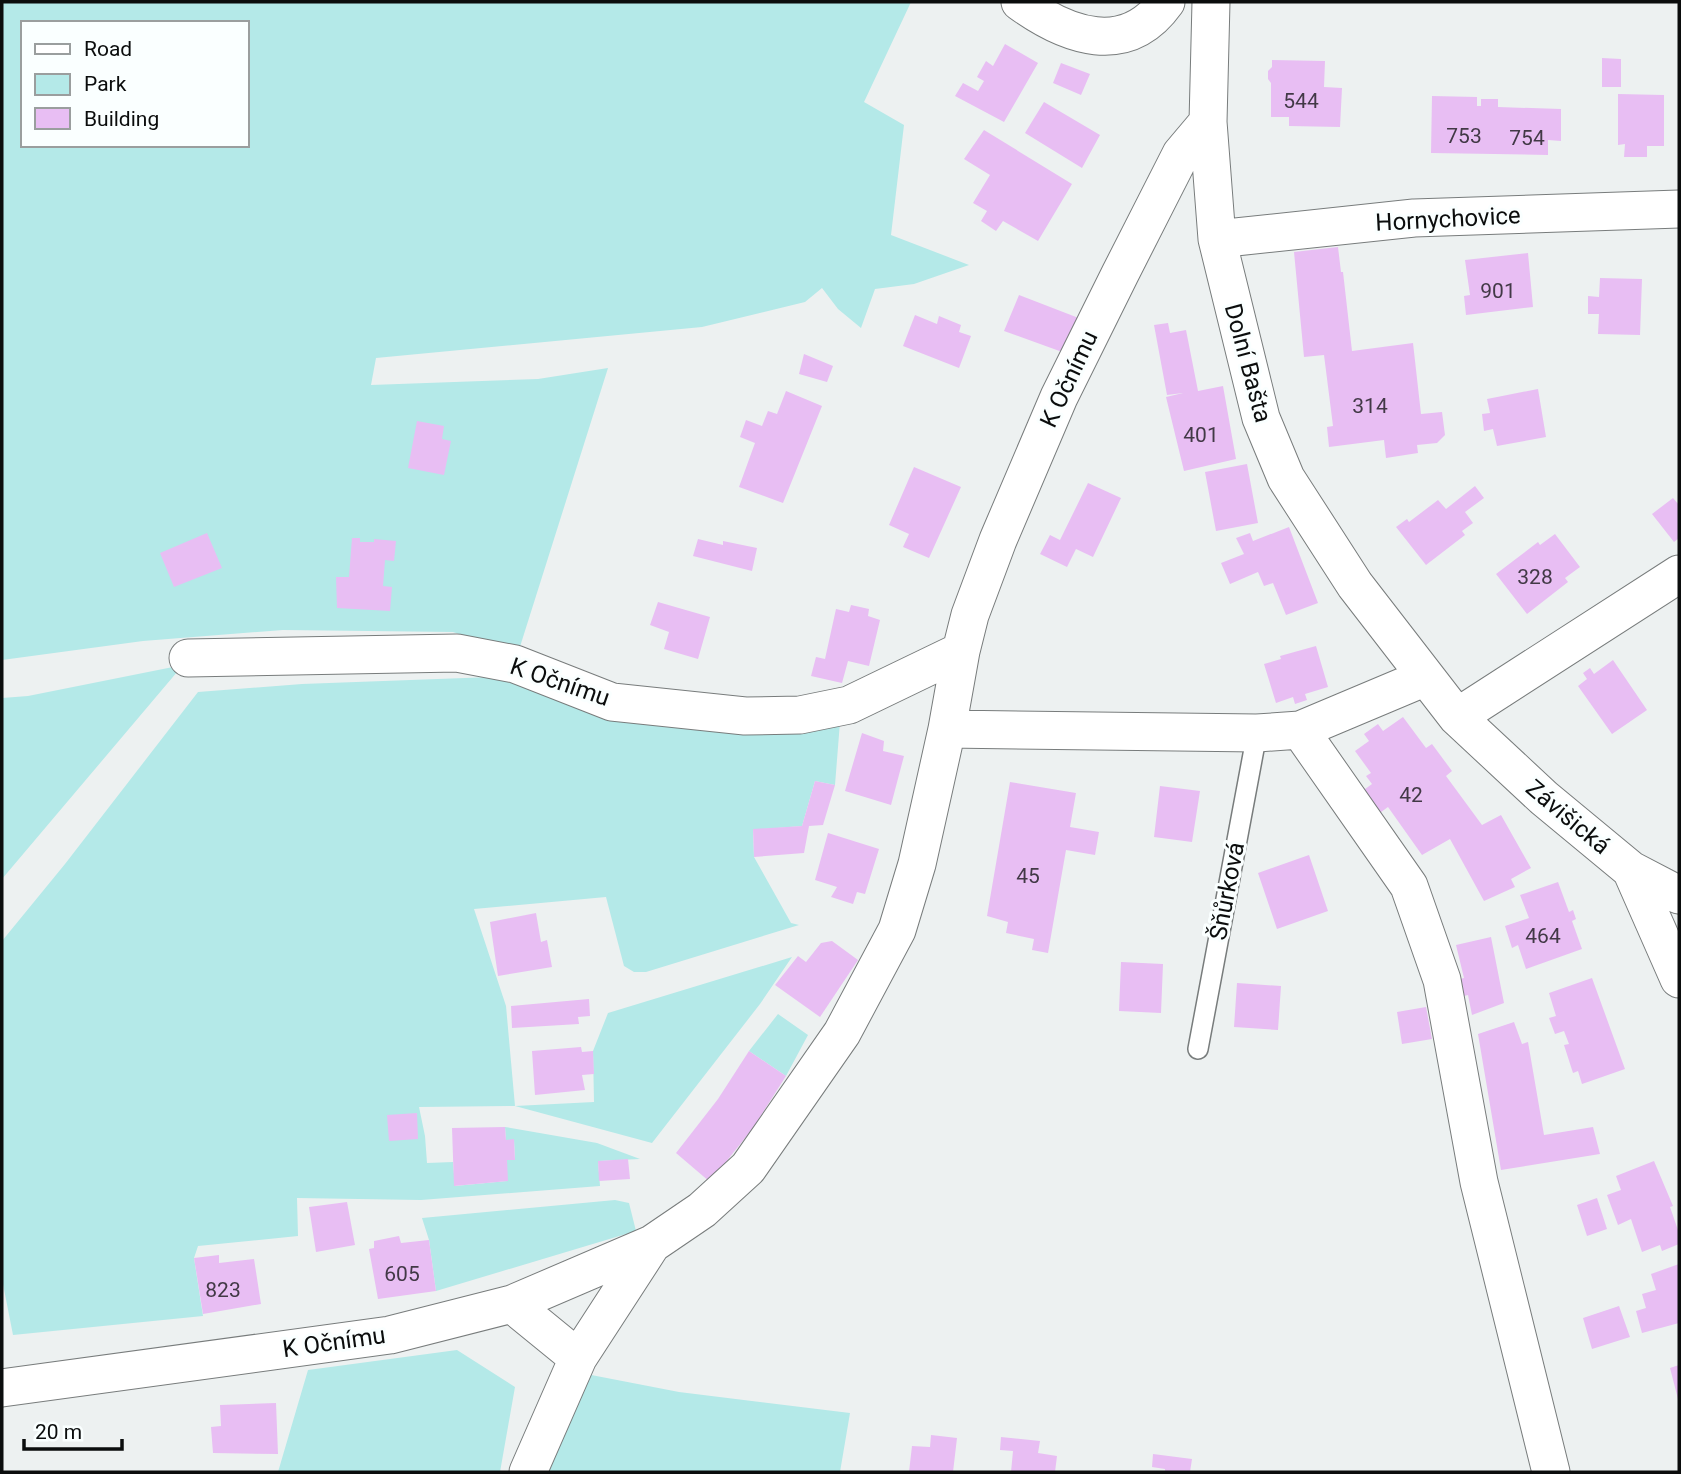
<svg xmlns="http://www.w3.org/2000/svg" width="1681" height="1474" viewBox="0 0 1681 1474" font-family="Roboto,sans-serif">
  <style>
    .green { fill: #b4e9e8; fill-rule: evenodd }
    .building { fill: #e8bef3 }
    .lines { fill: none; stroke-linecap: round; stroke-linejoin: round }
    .service-casing { stroke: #787c7c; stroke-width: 22 }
    .minor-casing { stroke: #787c7c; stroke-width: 39 }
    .service { stroke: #fff; stroke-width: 19 }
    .minor { stroke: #fff; stroke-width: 37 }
    .labels { text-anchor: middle; stroke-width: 6; stroke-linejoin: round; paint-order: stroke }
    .number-label { font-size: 21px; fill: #423946 }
    .street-label { font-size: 24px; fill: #0b0d0d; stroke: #faffff }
  </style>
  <rect width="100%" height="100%" fill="#edf1f1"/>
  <path class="green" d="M2,2H911L864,102L904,125L891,235L969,265L914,284L875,289L861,328L838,309L822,288L805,302L702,327L376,358L371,385L538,379L608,368L518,653L453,632L283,630L143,641L2,660ZM23,23H247V145H23Z
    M183,665L2,879V698L28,696Z
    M492,677L617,717L840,722L835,785L815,781L802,826L753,830L754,857L791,923L799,925L646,972H634L624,966L606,897L474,909L506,1006L515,1106L594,1102L593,1051L608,1013L792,957L760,1004L652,1143L515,1106L419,1107L425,1136L427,1163L453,1162L455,1186L507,1181V1160H515L514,1140H506L505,1127L597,1143L640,1159L598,1161L600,1186L421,1200L297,1198L298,1236L198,1246L194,1258L203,1316L13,1335L2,1279V941L65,864L198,692L302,684Z
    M778,1014L808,1035L786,1076L749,1051Z
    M615,1200L629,1203L636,1231L436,1291L429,1240L422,1218Z
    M457,1350L515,1387L500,1472H278L308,1370Z
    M581,1373L679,1392L850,1413L840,1472H542Z"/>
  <path class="building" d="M1005,44L1038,63L1004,122L955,96L963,83L978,91L984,81L977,77L986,61L993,66Z
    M1602,58L1621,59V87H1602Z
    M1272,60L1325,61L1324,87L1342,88L1340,127L1289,126V117H1271V83L1268,79V71L1272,67Z
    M1061,63L1090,74L1081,95L1053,83Z
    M1618,94L1664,95V146H1647V157H1624L1625,144L1618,145Z
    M1432,96L1477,97V106H1481V99H1498V107L1561,109V141L1548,140V155L1431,153Z
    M1044,102L1100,135L1082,168L1025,133Z
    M984,130L1072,184L1038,241L1003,221L996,231L981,221L987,211L973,203L990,175L964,159Z
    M1338,247L1341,272H1343L1352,351L1413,343L1421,414L1442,412L1445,435L1437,443L1417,445L1418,453L1386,458L1384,440L1329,447L1327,427L1333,426L1324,355L1304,357L1294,252Z
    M1528,253L1533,307L1466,315L1464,296L1470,295L1465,260Z
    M1600,278L1642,279L1640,335L1598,334L1599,314H1588V296L1599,297Z
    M1019,295L1089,322L1076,357L1004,331Z
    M915,315L937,324L939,316L961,325L959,332L971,336L959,368L903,346Z
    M1168,323L1170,333L1186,330L1198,391L1223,386L1236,459L1184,471L1166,397L1183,393L1167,395L1154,325Z
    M804,354L833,366L827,382L799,374Z
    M1538,389L1546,437L1497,446L1493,429L1484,431L1482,414L1490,413L1487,399Z
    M786,391L822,406L783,503L739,487L755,443L740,437L746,420L762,426L768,411L777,414Z
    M417,421L444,426L442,439L451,441L444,475L408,468Z
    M1247,464L1258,523L1216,531L1205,472Z
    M914,467L961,487L929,558L903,547L909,534L889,525Z
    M1088,483L1121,498L1093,557L1076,549L1067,567L1040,554L1050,535L1060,540Z
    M1475,486L1484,498L1465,512L1473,523L1462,531L1465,535L1426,565L1396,527L1407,519L1409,522L1438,500L1446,509Z
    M1673,498L1679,505V538L1674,542L1652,514Z
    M1289,527L1318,603L1286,615L1273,583L1264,586L1258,572L1230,584L1221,563L1244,554L1236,538L1250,533L1253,541Z
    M207,533L222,568L174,587L160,553Z
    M1555,534L1580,567L1565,578L1568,582L1527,614L1496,574L1538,542L1540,545Z
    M352,538H360V542H374V539L396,541L394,561L385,560L383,586L392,587L390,611L337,608L336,577H349Z
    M698,539L723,545V541L757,548L752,571L693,556Z
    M658,602L710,617L698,659L664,649L669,632L650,625Z
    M851,605L869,609L868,616L880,620L869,666L848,661L842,683L811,676L816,657L825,659L836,609L849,612Z
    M1316,646L1328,687L1305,694L1307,700L1295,704L1293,697L1276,703L1264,664L1281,659L1280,656Z
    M1613,660L1647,710L1612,734L1578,686L1587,679L1583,673L1590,668L1594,674Z
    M1403,717L1426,748L1432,744L1452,771L1446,776L1482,825L1501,815L1531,868L1511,879L1515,887L1484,901L1450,839L1422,855L1388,807L1377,815L1361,792L1372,784L1366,776L1371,773L1355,751L1369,741L1364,734L1378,724L1383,731Z
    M862,733L884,741L883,751L904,756L891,805L845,791Z
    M815,781L835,785L823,825L809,826L804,853L754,857L753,829L802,826Z
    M1010,782L1076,793L1070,827L1099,832L1095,855L1066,850L1048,953L1032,950L1034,939L1006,933L1008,922L987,916Z
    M1160,786L1200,791L1192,842L1154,837Z
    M828,833L879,849L865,894L857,892L853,904L831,897L837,887L815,880Z
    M1309,855L1328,911L1277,929L1258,873Z
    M1558,882L1569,912L1573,910L1576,919L1572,921L1582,949L1526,969L1518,945L1512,948L1505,926L1529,918L1520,895Z
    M536,913L541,942L547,940L552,967L498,976L490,922Z
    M1491,937L1504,1003L1472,1015L1468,995L1460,997L1456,980L1464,978L1456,945Z
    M832,941L858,960L820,1017L775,985L798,956L806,962L821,943Z
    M1121,962L1163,964L1161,1013L1119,1011Z
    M1592,978L1625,1069L1582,1084L1578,1071L1573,1073L1564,1045L1569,1044L1564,1031L1555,1034L1549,1018L1556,1016L1549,993Z
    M1237,983L1281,986L1278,1030L1234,1027Z
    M589,999L590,1016L578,1017L579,1024L512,1028L511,1006Z
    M1426,1007L1432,1039L1402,1044L1397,1012Z
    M1514,1022L1522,1044L1528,1042L1544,1135L1593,1127L1600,1154L1501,1170L1478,1034Z
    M581,1047L582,1052L593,1051L594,1074L582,1075L585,1090L535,1095L532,1051Z
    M749,1051L786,1076L753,1128L710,1182L676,1153L718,1099Z
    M417,1113L418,1139L389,1141L387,1115Z
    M505,1127L506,1140L514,1139L515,1160H507L508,1181L454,1186L452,1128Z
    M628,1159L630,1179L599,1181L598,1161Z
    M1654,1161L1673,1206L1670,1207L1679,1233V1244L1662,1251L1660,1245L1642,1252L1631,1219L1618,1225L1607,1195L1621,1190L1616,1176Z
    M1597,1198L1607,1229L1587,1236L1577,1205Z
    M347,1202L355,1245L316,1252L309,1207Z
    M399,1236L401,1243L429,1240L436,1291L378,1299L369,1249L374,1248V1241Z
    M219,1255V1263L254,1259L261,1304L203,1314L194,1258Z
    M1679,1264V1323L1642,1333L1636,1311L1646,1308L1642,1294L1656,1290L1651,1274Z
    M1619,1306L1630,1337L1592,1349L1583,1318Z
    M1679,1365V1399H1678L1670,1368Z
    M276,1403L278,1454L213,1453L211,1427L221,1426L220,1405Z
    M931,1435L957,1438L953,1472H909L912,1446L930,1447Z
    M1001,1437L1040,1441L1038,1453L1057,1456L1055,1472H1011L1013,1451L1000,1450Z
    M1153,1454L1192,1459L1190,1472H1165V1469L1152,1467Z"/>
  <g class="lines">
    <defs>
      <path id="service" d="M1198,1049L1257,733"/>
      <path id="minor" d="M1020,2C1067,36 1126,58 1166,2
        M1211,2L1208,122L1217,239L1261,418L1286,478L1355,585L1457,717L1544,798L1631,870L1679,979
        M1217,239L1414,218L1679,209
        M188,658L457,653L515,664L612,702L745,716L800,715L849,705L961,651
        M1457,717L1679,574
        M947,729L1257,733L1300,730L1426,677
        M1300,730L1409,886L1442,980L1479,1182L1551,1472
        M1631,870L1679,895
        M512,1304L578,1358
        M2,1388L390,1335L512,1304L652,1244L702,1210L748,1168L842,1033L897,930L917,864L947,729L961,651L970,615L998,540L1059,397L1120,274L1181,154L1208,122
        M528,1472L578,1358L652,1244"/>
    </defs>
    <use href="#service" class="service-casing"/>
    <use href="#minor" class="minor-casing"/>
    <use href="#service" class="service"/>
    <use href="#minor" class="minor"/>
  </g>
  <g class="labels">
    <g class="number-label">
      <text x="1301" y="108">544</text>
      <text x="1464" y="143">753</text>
      <text x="1527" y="145">754</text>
      <text x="1498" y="298">901</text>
      <text x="1370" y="413">314</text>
      <text x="1201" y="442">401</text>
      <text x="1535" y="584">328</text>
      <text x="1411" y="802">42</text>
      <text x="1028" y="883">45</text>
      <text x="1543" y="943">464</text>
      <text x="402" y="1281">605</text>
      <text x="223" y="1297">823</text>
    </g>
    <g class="street-label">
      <text transform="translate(1448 219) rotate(-3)" y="8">Hornychovice</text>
      <text transform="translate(1248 363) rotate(75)" y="8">Dolní Bašta</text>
      <text transform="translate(1069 379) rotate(-65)" y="8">K Očnímu</text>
      <text transform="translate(560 682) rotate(19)" y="8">K Očnímu</text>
      <text transform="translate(1568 817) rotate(40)" y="8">Závišická</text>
      <text transform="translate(1227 891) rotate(-79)" y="8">Šňůrková</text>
      <text transform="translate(334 1342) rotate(-8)" y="8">K Očnímu</text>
    </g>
  </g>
  <rect width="1681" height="1474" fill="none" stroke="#0b0d0d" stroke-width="7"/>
  <rect x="21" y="21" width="228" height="126" fill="#faffff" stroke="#9a9e9e" stroke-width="2"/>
  <rect x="35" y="44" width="35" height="10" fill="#ffffff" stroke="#9a9e9e" stroke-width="2"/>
  <text x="84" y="56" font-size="21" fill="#0b0d0d">Road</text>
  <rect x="35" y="74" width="35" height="21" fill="#b4e9e8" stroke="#9a9e9e" stroke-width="2"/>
  <text x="84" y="91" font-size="21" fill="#0b0d0d">Park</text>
  <rect x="35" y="108" width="35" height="21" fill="#e8bef3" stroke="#9a9e9e" stroke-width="2"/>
  <text x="84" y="126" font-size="21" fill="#0b0d0d">Building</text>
  <path d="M24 1439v10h98v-10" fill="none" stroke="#0b0d0d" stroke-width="3.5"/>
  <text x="35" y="1439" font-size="21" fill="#0b0d0d" stroke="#faffff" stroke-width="5" paint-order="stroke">20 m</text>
</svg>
